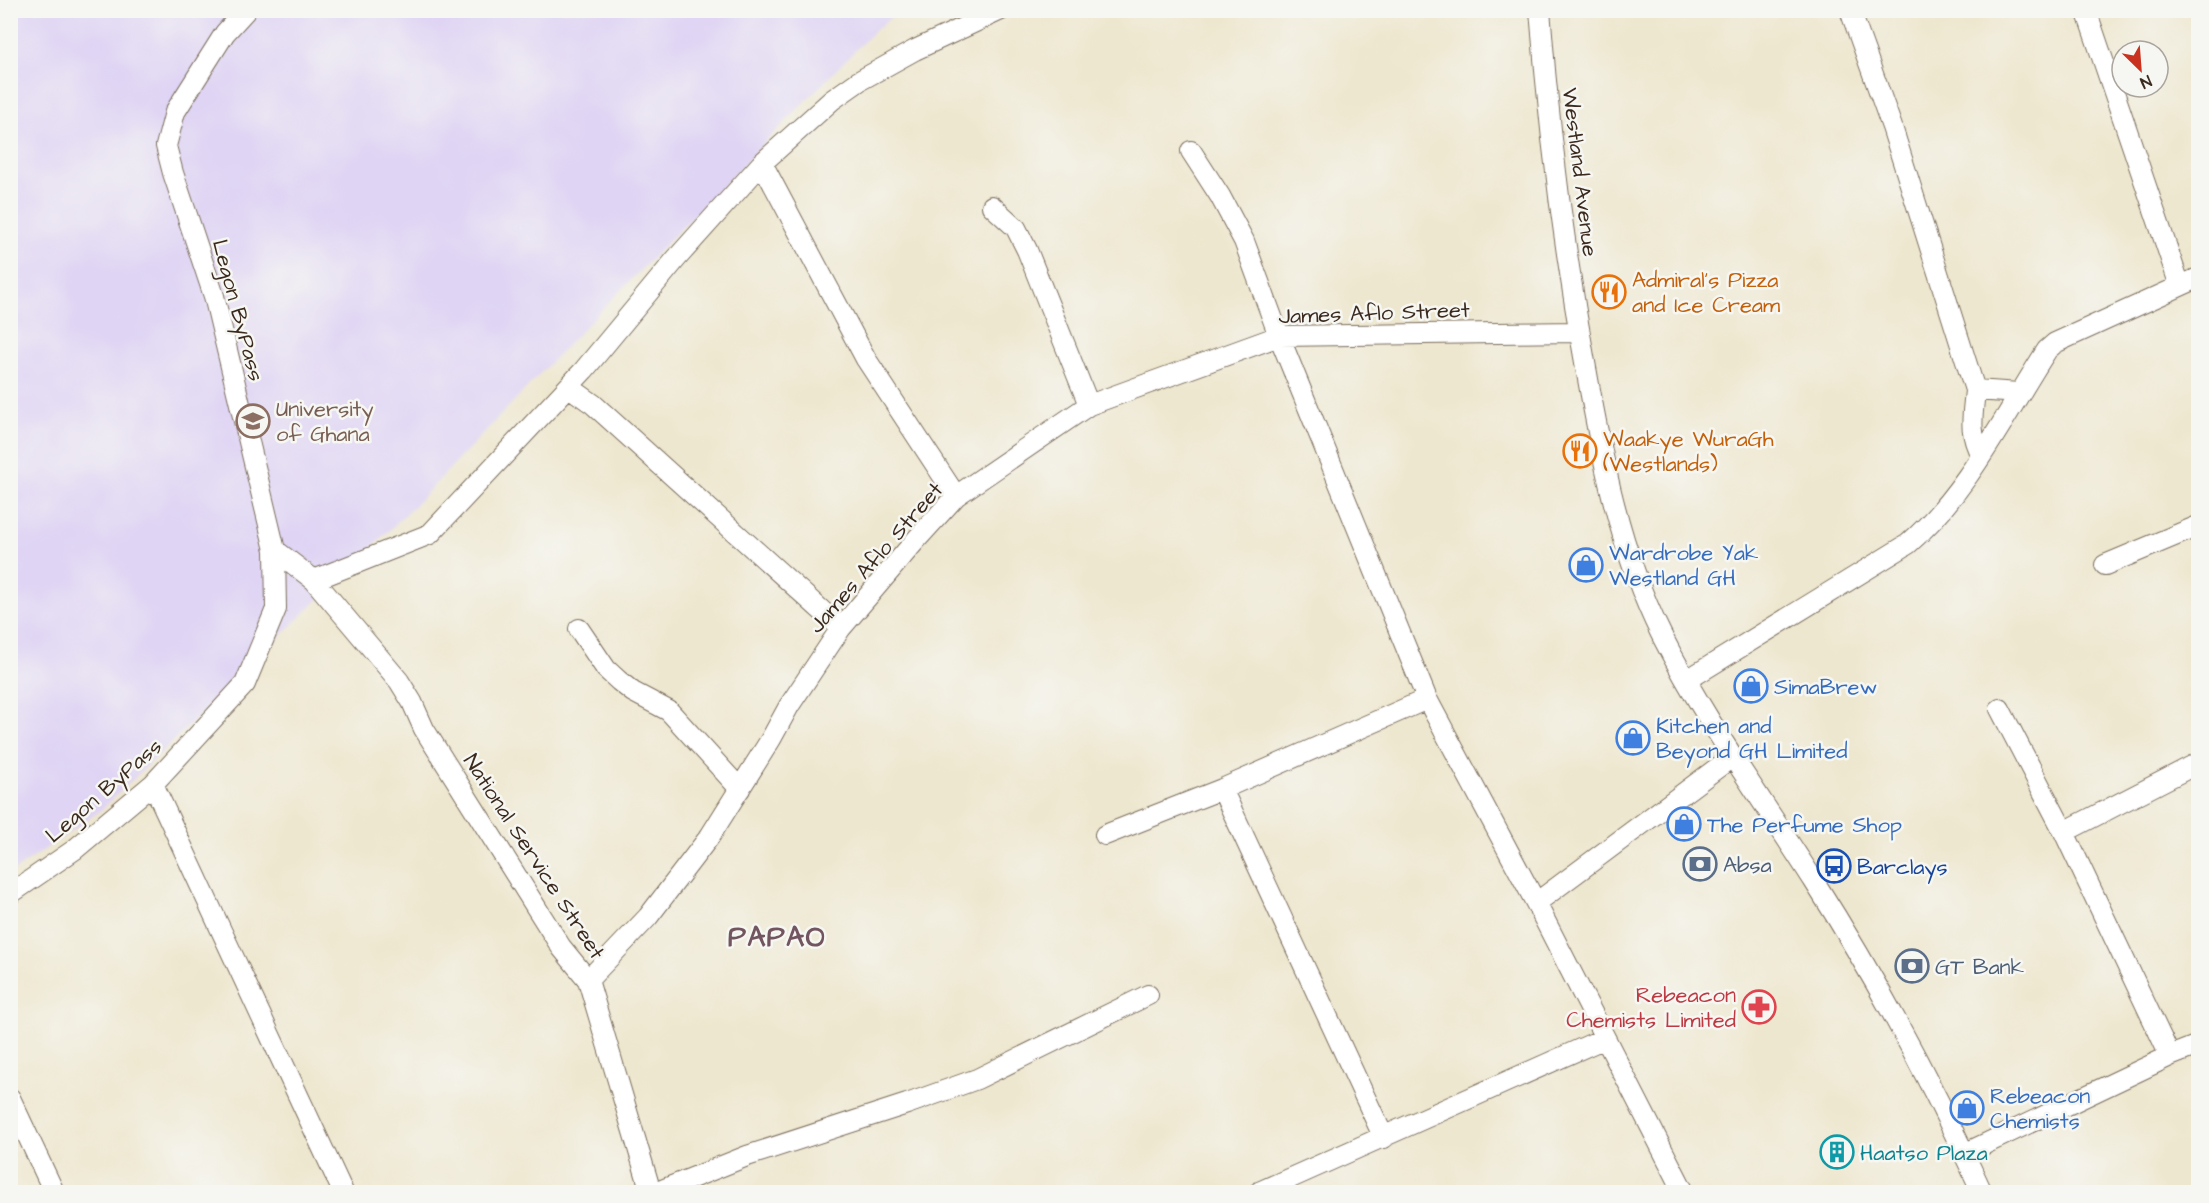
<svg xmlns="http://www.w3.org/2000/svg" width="2209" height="1203" viewBox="0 0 2209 1203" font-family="'Architects Daughter',sans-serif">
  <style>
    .built { fill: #dfd4f4 }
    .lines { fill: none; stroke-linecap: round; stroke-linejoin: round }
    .minor-casing { stroke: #7a6c5c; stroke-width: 22 }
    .minor { stroke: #fff; stroke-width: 20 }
    .labels { text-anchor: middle; stroke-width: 5; stroke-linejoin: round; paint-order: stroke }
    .street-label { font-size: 22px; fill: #3b2a1e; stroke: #f6f6f2 }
    .food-label { font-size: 22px; fill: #c56008; stroke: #f6f6f2; text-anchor: start }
    .education-label { font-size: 22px; fill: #785e54; stroke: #f6f6f2; text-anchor: start }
    .shop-label { font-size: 22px; fill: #366cbe; stroke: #f6f6f2; text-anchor: start }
    .service-label { font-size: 22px; fill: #4e5e75; stroke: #f6f6f2; text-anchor: start }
    .transit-label { font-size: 22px; fill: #164399; stroke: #f6f6f2; text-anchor: start }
    .health-label { font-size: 22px; fill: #be3a42; stroke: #f6f6f2; text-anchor: end }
    .culture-label { font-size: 22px; fill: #0d838f; stroke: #f6f6f2; text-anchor: start }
    .district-label { font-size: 28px; font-weight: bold; letter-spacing: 1.5px; fill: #72555f; stroke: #f6f6f2 }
  </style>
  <rect width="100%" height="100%" fill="#f6f6f2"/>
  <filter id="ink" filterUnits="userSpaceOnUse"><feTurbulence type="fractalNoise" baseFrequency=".0167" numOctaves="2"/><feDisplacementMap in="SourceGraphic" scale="12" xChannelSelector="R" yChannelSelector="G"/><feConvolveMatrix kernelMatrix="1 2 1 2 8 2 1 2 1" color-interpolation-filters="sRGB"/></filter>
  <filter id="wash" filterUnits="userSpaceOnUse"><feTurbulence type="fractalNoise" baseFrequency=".008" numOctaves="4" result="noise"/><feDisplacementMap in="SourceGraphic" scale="24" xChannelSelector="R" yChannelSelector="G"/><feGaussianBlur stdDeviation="1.35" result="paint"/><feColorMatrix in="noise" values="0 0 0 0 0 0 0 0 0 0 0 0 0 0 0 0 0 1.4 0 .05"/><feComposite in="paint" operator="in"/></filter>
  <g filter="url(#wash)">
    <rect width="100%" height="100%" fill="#eee7cf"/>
    <path class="built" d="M11,11H899L873,32L575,337L414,506L178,736L100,811L11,873Z"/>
  </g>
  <g filter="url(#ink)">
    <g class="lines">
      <defs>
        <path id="minor" d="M1540,10C1549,131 1564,250 1586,368C1602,458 1620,552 1661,634C1705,721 1762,799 1814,881C1877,980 1933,1085 1982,1192
          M1850,10L1892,127L1975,390C1973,415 1968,432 1981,455
          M2086,10L2180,286
          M1191,151L1220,196L1244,241L1279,336L1427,699L1536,903L1684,1192
          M762,163L866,359L956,496
          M992,206L1016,228L1027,250L1089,405
          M569,387L593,404L841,628
          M1975,390L2019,393
          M275,550L314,580L399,681L412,702L424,729L561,947L588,980L651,1192
          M2105,565L2198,526
          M314,580L430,534L584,370L676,259L762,163L832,100L859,81L915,50L1001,10
          M579,629L606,669L619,681L633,692L669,711L740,789
          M1687,680L1908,544C1967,493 2005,415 2047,350L2055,343L2198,278
          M2000,709L2064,832L2170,1056
          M153,784L343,1192
          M1222,789L1384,1138
          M2064,832L2198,763
          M1105,835L1222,789L1427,699
          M10,894L74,850L153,784L245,684L276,609L275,550L214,296L173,173L166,146L175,112L225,33L246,10
          M1536,903L1732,757
          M588,980L648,917L710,836L771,739L789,706L841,628L916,540L956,496L1089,405L1279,336L1579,332
          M10,1098L54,1192
          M1964,1154L2170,1056L2198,1045
          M657,1192L747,1156L907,1104L977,1079L1148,995
          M1259,1192L1605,1038"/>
      </defs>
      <use href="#minor" class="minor-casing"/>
      <use href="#minor" class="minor"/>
    </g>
  </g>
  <defs>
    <symbol id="restaurant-ring" viewBox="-11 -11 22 22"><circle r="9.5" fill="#f6f6f2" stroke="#e8710a" stroke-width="1.5"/><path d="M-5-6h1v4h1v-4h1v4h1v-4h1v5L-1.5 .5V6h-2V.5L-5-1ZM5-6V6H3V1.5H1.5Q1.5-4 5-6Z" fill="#e8710a"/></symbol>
    <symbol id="university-ring" viewBox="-11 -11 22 22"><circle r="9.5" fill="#f6f6f2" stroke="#8d6e63" stroke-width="1.5"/><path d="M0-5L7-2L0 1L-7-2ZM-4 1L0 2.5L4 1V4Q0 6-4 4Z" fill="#8d6e63"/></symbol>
    <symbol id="shop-ring" viewBox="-11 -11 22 22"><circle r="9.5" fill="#f6f6f2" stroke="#3f7fe0" stroke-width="1.5"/><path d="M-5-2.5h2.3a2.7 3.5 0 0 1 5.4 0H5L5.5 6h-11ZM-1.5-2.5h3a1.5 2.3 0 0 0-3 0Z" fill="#3f7fe0"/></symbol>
    <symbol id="bank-ring" viewBox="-11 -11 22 22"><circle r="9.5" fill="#f6f6f2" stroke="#5c6f8a" stroke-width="1.5"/><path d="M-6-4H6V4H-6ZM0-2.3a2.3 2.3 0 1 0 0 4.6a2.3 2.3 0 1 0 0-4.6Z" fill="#5c6f8a"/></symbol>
    <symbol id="bus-ring" viewBox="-11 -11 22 22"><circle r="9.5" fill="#f6f6f2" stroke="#1a4fb4" stroke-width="1.5"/><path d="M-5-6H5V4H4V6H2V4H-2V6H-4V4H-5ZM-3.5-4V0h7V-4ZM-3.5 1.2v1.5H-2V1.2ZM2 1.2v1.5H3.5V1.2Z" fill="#1a4fb4"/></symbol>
    <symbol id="pharmacy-ring" viewBox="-11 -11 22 22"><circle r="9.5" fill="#f6f6f2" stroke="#e0444e" stroke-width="1.5"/><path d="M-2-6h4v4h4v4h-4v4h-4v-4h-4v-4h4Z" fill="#e0444e"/></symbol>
    <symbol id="building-ring" viewBox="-11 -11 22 22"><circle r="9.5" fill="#f6f6f2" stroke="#0f9aa8" stroke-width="1.5"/><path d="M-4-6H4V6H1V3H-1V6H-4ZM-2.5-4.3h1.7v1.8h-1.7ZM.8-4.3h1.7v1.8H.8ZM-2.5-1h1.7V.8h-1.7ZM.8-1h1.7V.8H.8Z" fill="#0f9aa8"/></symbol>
  </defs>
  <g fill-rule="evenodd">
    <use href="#restaurant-ring" x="1590" y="273" width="38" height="38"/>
    <use href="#university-ring" x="234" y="402" width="38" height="38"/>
    <use href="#restaurant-ring" x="1561" y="432" width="38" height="38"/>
    <use href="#shop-ring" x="1567" y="546" width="38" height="38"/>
    <use href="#shop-ring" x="1732" y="667" width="38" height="38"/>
    <use href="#shop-ring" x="1614" y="719" width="38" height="38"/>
    <use href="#shop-ring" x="1665" y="805" width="38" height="38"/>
    <use href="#bank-ring" x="1681" y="845" width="38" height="38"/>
    <use href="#bus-ring" x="1815" y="847" width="38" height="38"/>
    <use href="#bank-ring" x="1893" y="947" width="38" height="38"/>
    <use href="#pharmacy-ring" x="1740" y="988" width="38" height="38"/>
    <use href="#shop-ring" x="1948" y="1089" width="38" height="38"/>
    <use href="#building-ring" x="1818" y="1133" width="38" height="38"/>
  </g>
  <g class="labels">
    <g class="street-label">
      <text transform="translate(1581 172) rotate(83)" y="8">Westland Avenue</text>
      <text transform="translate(239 310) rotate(75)" y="8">Legon ByPass</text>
      <text transform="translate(1374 312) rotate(-2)" y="8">James Aflo Street</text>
      <text transform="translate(875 557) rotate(-49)" y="8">James Aflo Street</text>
      <text transform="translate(103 790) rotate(-41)" y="8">Legon ByPass</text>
      <text transform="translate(535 856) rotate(57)" y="8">National Service Street</text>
    </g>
    <g class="food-label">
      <text x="1632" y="287">Admiral’s Pizza<tspan x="1632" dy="25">and Ice Cream</tspan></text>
      <text x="1603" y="446">Waakye WuraGh<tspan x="1603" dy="25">(Westlands)</tspan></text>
    </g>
    <g class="education-label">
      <text x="276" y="416">University<tspan x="276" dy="25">of Ghana</tspan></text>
    </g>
    <g class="shop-label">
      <text x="1609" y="560">Wardrobe Yak<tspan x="1609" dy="25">Westland GH</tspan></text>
      <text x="1774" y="694">SimaBrew</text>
      <text x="1656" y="733">Kitchen and<tspan x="1656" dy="25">Beyond GH Limited</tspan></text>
      <text x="1707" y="832">The Perfume Shop</text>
      <text x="1990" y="1103">Rebeacon<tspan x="1990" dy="25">Chemists</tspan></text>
    </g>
    <g class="service-label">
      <text x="1723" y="872">Absa</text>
      <text x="1935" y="974">GT Bank</text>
    </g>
    <g class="transit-label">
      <text x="1857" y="874">Barclays</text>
    </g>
    <g class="health-label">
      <text x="1736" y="1002">Rebeacon<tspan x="1736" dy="25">Chemists Limited</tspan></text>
    </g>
    <g class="culture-label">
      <text x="1860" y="1160">Haatso Plaza</text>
    </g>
    <g class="district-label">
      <text x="777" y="946">PAPAO</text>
    </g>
  </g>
  <rect width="2209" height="1203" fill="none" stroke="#f6f6f2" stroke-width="36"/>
  <g transform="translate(2140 69) rotate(155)"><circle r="28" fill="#f6f6f2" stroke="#aba49d" stroke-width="1.5"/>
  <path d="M0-4.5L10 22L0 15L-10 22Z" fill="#c8321e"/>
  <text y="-9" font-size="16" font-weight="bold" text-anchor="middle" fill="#3b2a1e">N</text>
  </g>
</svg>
